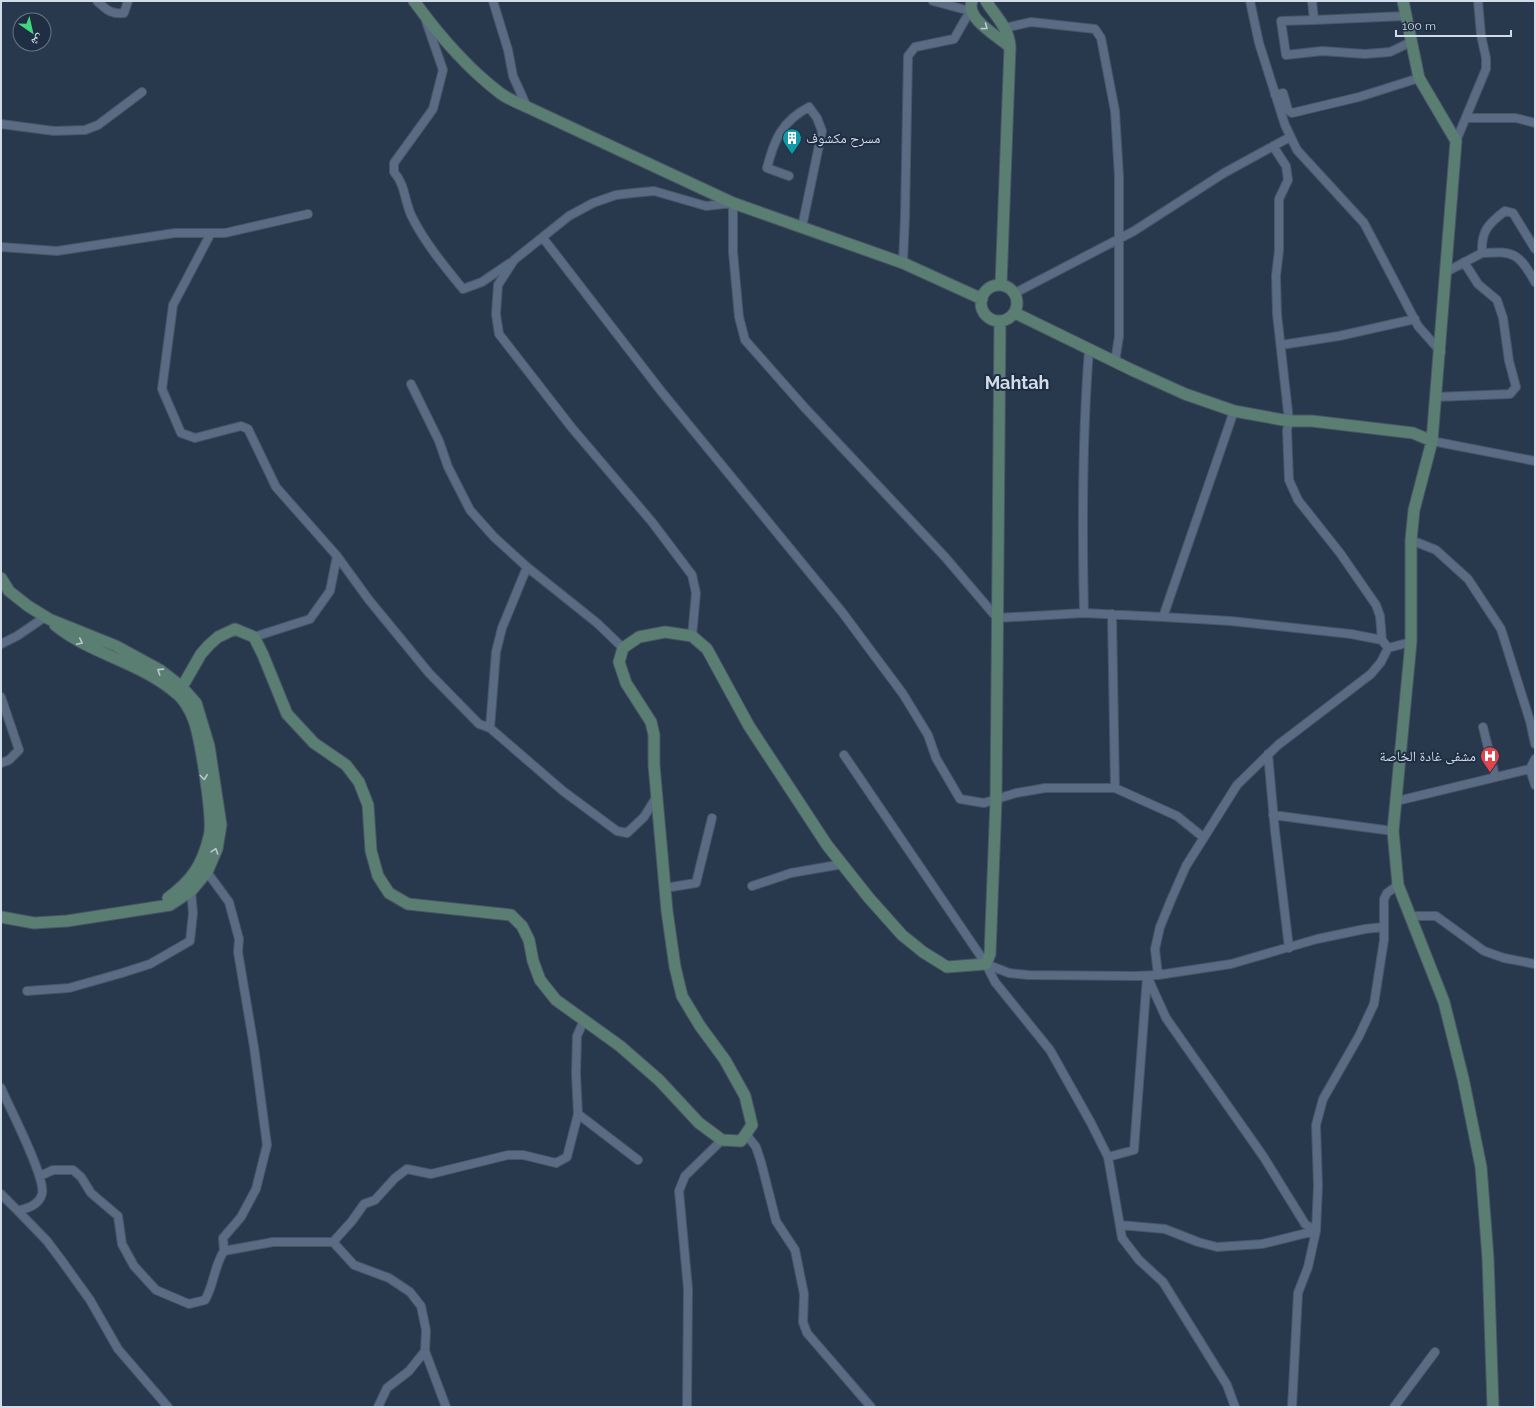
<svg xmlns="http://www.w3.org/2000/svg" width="1536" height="1408" viewBox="0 0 1536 1408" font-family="Raleway,'Noto Naskh Arabic',sans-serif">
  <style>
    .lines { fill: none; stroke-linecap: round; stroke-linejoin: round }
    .street-casing { stroke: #475566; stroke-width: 10 }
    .secondary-casing { stroke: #475566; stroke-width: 13 }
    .street { stroke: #5a6c83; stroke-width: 8 }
    .secondary { stroke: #5b7e72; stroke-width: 11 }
    .oneway { stroke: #bac9d1 }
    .labels { text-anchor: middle; stroke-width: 4; stroke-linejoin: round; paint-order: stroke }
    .poi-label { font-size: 14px; fill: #d2dce9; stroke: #1f2e42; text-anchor: start }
    .district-label { font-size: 18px; font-weight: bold; fill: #d2dce9; stroke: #1f2e42 }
  </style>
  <rect width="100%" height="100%" fill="#29394d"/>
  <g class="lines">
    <defs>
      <path id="street" d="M97,1C106,9 111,15 124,13L128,1
        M493,1L508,50L513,76L527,107
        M1250,1L1259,43L1285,125L1297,150L1364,223L1418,326L1441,352
        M1312,1L1314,20L1281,21L1286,55L1322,51L1365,54L1390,52L1411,42
        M1314,20L1405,16
        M426,21L443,70L433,109L394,163V172C406,186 404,201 412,217C425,243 445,267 463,289L482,282L510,263
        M1005,28L1031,22L1095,29L1101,38L1115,111L1119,177V336L1115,362
        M1275,95L1283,93L1288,110L1292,113L1359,97L1419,78
        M1466,118H1516L1535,123
        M1,124L54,131L85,130L98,125L142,92
        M1456,141L1486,69V58L1481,35L1478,1
        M1273,146L1286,166L1288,180L1279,199V250L1276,276L1277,314L1289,421L1287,430L1289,480L1298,500L1340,553L1376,605L1380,616L1382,640L1388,648L1411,642
        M789,176L767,168C774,140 782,121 809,107L817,118L822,131L802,227
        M211,233L173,305L162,389L181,433L195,438L241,426L248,429L276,487L337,556
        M543,238L661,391L842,612L903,694L928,735L936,758L960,799L984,803L1016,793L1045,788H1115L1177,816L1203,837
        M1,247L57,251L175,233H225L308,214
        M1482,253C1514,251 1519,253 1535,282
        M903,263L905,216L908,56L915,47L954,39L970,11L933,1
        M1446,272L1482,253C1481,231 1488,224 1505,211L1513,213L1535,249
        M1015,293L1134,231L1224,173L1290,137
        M1281,345L1339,336L1415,319
        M411,384L439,441L448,467L470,510L494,537L527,567
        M1436,397L1510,394L1516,387L1509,361L1503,318L1497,300L1478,284L1464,262
        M1432,441L1535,461
        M1411,540L1436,550L1468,579L1501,629L1530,721L1535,744
        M1084,613C1082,525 1082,438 1089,350
        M1112,614L1115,788
        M1163,617L1234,411
        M692,636L696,593L692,575L652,522L572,428L499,334L496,314L498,285L514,260L569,216L593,203L616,195L633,193L654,191L706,206L733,203V252L739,317L745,340L805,408L945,557L997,618L1084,613L1163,617L1231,621L1351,634L1382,640
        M254,637L310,619L330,591L337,556L369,600L429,673L479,724L490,728L563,791L617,831L627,833L644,817L657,796
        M1,644L17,636L45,617
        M1,697L19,750L9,760L1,763
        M1483,727L1495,776
        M490,728L496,652L502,628L527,567L597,623L623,648
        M1268,754L1275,831L1289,948
        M844,755L986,964L995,982L1050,1050L1091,1123L1108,1157L1122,1238L1139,1260L1163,1282L1227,1385L1235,1407
        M1535,768L1530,769L1535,785
        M1397,801L1530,769L1535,759
        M1273,815L1393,831
        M752,886L791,873L843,864
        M665,888L696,883L712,818
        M1409,916H1436L1484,951L1504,958L1535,964
        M986,964L1009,973L1028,975L1135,976L1158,975L1231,964L1317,939L1365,929L1383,927
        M1158,975L1155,949L1160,927L1171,900L1186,866L1237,785L1278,745L1371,674L1381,662L1388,648
        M1147,976L1166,1018L1263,1156L1305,1224L1316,1231
        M27,991L69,988L122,973L150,964L190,941L193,913L191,891
        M1,1088C9,1107 46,1177 42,1194C39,1205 28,1208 18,1211L1,1194
        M578,1114L638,1160
        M746,1134L756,1147L761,1162L776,1221L795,1250L804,1294L803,1322L807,1333L871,1407
        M1108,1157L1134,1150L1147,977
        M40,1176L53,1170H73L81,1177L91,1193L118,1216L122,1244L134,1266L156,1290L189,1304L205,1300C214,1285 214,1266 224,1251L223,1238L241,1217L256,1189L267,1145L254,1047L238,952L239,939L229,902L207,872
        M18,1211L47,1241L62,1261L90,1300L118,1349L168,1407
        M1120,1225L1165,1229L1198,1242L1217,1247L1262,1244L1315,1231
        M333,1242L354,1265L389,1278L410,1292L421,1306L426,1330L425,1351L409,1371L387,1388L378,1407
        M224,1251L273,1242H333L352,1221L364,1204L375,1200L395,1178L407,1169L431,1174L508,1155H523L556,1163L567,1157L578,1114L576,1074L577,1036L584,1020
        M425,1351L446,1407
        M687,1407L688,1289L679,1191L685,1176L722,1140
        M1292,1407L1298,1293L1308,1267L1316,1231L1318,1186L1316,1125L1323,1099L1359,1036L1374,1004L1384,940V899L1387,893L1398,885
        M1394,1407L1435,1352"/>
      <path id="secondary" d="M414,1C438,34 467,68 500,93C508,99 518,103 527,107L733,203L903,263L982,299
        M972,1C965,19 998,36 1010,47
        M986,1C996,17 1009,28 1010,47L1001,285
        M1403,1L1419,78L1456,141L1432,441L1414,510L1411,540V642L1393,831L1398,885L1444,1002L1463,1078L1481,1167L1488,1258L1493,1407
        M981 303a18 18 0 1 1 36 0a18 18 0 1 1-36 0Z
        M1015,313L1132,370L1185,394L1234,411L1289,421H1312L1413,433L1432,441
        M1,578L9,591L28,606L49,619L116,646L160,670L182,687L196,703L209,746L221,825L217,849L207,872L191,891L170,905L67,921L34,923L1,917
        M55,625C90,654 140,662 176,693C183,698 190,710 193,718C200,735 214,821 209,837C202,866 191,881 168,898
        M178,694L201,654L209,645L218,637L235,629L254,637L263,655L287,714L314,743L346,765L359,782L368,805L371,851L378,876L389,893L408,904L511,915L522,926L529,940L533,961L540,980L556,1000L620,1046L659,1080L699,1123L722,1140L741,1141L752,1125L745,1096L725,1060L700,1026L682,996L675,967L667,911L654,765V735L651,722L626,683L619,662L623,648L639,637L665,632L692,636L707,649L749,726L827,845L869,898L902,935L923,952L947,967L986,964L990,954L996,800L1000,321"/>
    </defs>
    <use href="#street" class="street-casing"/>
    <use href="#secondary" class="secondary-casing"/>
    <use href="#street" class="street"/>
    <use href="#secondary" class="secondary"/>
  </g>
  <defs><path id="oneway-chevron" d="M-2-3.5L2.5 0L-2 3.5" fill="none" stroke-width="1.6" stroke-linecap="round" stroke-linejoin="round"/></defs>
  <g class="oneway">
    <use href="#oneway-chevron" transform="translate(985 27) rotate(36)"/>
    <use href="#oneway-chevron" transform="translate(80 642) rotate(25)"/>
    <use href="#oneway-chevron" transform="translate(160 671) rotate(-147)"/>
    <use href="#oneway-chevron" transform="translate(204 777) rotate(83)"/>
    <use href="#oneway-chevron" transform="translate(215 851) rotate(-72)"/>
  </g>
  <defs>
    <symbol id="building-pin" viewBox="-11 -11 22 30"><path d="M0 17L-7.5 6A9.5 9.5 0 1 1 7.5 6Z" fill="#0f9aa8" stroke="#1f2e42"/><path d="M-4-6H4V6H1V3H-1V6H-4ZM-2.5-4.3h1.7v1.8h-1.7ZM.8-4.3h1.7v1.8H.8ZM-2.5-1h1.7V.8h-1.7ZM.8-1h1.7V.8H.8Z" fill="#fff"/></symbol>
    <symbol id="hospital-pin" viewBox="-11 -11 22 30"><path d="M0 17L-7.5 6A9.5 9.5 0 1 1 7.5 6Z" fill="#e0444e" stroke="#1f2e42"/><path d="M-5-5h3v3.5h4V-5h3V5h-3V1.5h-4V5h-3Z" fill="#fff"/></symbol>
  </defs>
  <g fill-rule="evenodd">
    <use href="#building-pin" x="781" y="127" width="22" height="30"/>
    <use href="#hospital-pin" x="1479" y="745" width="22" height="30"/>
  </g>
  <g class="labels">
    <g class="poi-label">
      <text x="806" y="143">مسرح مكشوف</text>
      <text x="1476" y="761" text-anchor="end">مشفى غادة الخاصة</text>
    </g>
    <g class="district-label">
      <text x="1017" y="389">Mahtah</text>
    </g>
  </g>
  <rect width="1536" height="1408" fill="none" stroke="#d2dce9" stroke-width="4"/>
  <g transform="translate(32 32) rotate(146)"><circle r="19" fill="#1f2e42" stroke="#677485"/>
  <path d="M0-3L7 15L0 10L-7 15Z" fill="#42d77b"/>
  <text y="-6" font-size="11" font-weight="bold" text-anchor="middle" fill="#d2dce9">ش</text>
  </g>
  <path d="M1396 30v6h115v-6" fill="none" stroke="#d2dce9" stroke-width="2"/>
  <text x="1402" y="30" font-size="12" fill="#d2dce9" stroke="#1f2e42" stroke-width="3" paint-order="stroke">100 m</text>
</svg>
